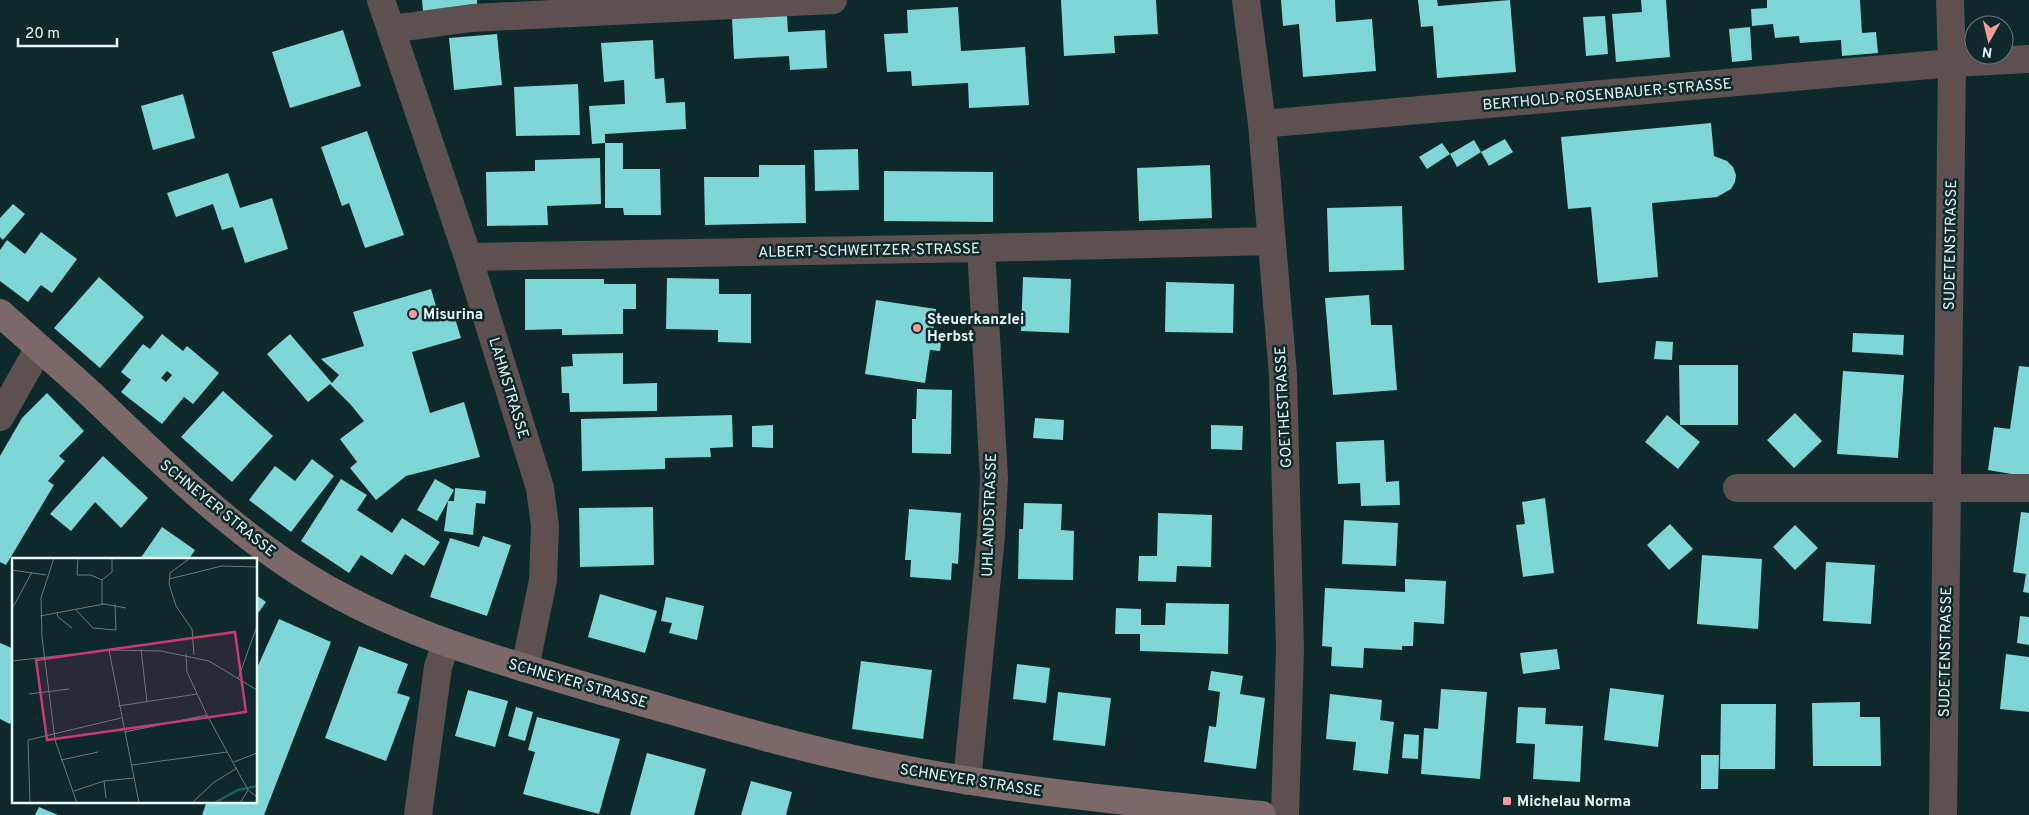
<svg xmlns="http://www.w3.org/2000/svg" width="2029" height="815" viewBox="0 0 2029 815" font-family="Overpass,sans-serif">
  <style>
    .building { fill: #7fd6d7; fill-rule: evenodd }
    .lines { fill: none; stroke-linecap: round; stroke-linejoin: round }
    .street { stroke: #5c5050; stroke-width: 28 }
    .secondary { stroke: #7b6868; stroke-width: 28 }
    .poi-dot { fill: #f59b9d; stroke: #0d292a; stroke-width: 2 }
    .labels { text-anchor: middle; stroke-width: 5; stroke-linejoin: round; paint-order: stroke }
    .street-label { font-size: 15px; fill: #e8f9f8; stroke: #0d292a }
    .poi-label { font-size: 15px; font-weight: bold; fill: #e8f9f8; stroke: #0d292a; text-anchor: start }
    .inset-river { fill: none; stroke: #185f60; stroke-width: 2.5 }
    .inset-road { fill: none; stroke: #657c7c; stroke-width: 1 }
    .view { fill: #c83a73; fill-opacity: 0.15; stroke: #c83a73; stroke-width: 2.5 }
    .inset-edge { fill: none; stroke: #e8f9f8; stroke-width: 2.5 }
  </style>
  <rect width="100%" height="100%" fill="#0d292a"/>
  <path class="building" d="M422,0H477V6L423,11Z
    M1061,0H1156L1158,34L1114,36L1115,53L1064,56Z
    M1281,0H1335L1336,22L1372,19L1376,71L1303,77L1299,24L1283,26Z
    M1418,0H1437L1438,6L1510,0L1516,72L1437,78L1433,26L1421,27Z
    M1641,0H1666L1670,57L1616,62L1612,14L1642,12Z
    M1767,0H1860L1862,33L1876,32L1878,53L1842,56L1841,40L1800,43L1799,36L1775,38L1773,24L1752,26L1751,9L1767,8Z
    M958,7L961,51L1025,47L1029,105L969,108L968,83L912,86L911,71L887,72L884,34L908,33L907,10Z
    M787,15L788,32L825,30L827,68L790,70L789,56L734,59L732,18Z
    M1605,16L1608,54L1586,56L1583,17Z
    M1750,27L1752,60L1732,62L1729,29Z
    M343,30L361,86L290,108L272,52Z
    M497,34L502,85L454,90L449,38Z
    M653,40L655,79L664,78L666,103L685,102L686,129L605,134V143L592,144L589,106L625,104L624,80L604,82L601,43Z
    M578,84L580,135L516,136L514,87Z
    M183,94L195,138L153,150L141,106Z
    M1711,123L1714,156L1727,161L1733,167L1736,175L1735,182L1731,189L1717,197L1652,203L1658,277L1598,283L1591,207L1568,209L1561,137Z
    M367,131L404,235L365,248L349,203L342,206L321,147Z
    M1505,139L1513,152L1489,166L1481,152L1457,167L1450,154L1427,169L1419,157L1442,143L1450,154L1474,140L1481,152Z
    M605,143H623V169H660L661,215H624L623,208H605Z
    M858,149L859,190L815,191L814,150Z
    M600,158L601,204L547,206L548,225L487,226L486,172L535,171V160Z
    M759,165H805L806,223L705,225L704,177H759Z
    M1210,165L1212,218L1139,221L1137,168Z
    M884,171L993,172V222L884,221Z
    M228,173L240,208L272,198L288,249L245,263L233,227L222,230L213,204L176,217L167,193Z
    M13,204L25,214L3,240L0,237V218Z
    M1402,206L1404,270L1329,272L1327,208Z
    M41,232L77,259L52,293L41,285L28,302L0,281V250L7,240L25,254Z
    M99,277L144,317L100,368L54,328Z
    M1023,277L1071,279L1069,333L1021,331Z
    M667,278L719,279V294H751V343L718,342V330L666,329Z
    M525,279H604V284H636V309H623V334L562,335V329L525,330Z
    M1166,282L1234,284L1233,333L1165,332Z
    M431,289L440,320L454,315L461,338L412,352L430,413L464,402L480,457L406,476L376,500L350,468L357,462L340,439L364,421L351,405L330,384L308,402L267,354L290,334L332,383L339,375L321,359L364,346L353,312Z
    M1369,295L1371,325H1392L1397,390L1333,395L1325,298Z
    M876,300L936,309L933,332L942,333L940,351L930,350L925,383L865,374Z
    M1853,333L1904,335L1903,355L1852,352Z
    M162,334L183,351L187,346L219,373L193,404L184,397L162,424L121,392L131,380L121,372L143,344L150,349ZM167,371L172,375L166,382L161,378Z
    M1656,341L1673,342L1672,360L1654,359Z
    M623,353V384L657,383V411L570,412L569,393H562L561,367L573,366L572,354Z
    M1679,365H1738V425H1680Z
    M2019,366L2029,367V477L1988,470L1994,427L2010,429Z
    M1843,371L1904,375L1898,458L1837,454Z
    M917,389L952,390L951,454L912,453V419H916Z
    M223,391L273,436L232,482L181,437Z
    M47,393L84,431L59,456L65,461L48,481L54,485L6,565L0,562V456L22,418Z
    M1795,413L1822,441L1794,468L1767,440Z
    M732,415L733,447L710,448L711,457L665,458V469L582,471L581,419Z
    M1667,415L1700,442L1678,469L1645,442Z
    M1035,418L1064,420L1063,440L1033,438Z
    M773,425V448L752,447V426Z
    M1211,425L1243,426L1242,450L1211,449Z
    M1384,440L1386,482L1399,481L1400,505L1361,506L1360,483L1338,484L1336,442Z
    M103,456L148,498L121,528L95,502L71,531L50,514Z
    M312,459L334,476L291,532L249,500L275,466L295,481Z
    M341,479L367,495L357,510L392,533L402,518L440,542L424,566L405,554L392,575L361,555L349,573L301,541Z
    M435,479L454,490L437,521L417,510Z
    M455,488L486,491L485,504L476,503L473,535L444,531L448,501H454Z
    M1545,498L1554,573L1523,577L1516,525L1525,524L1522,502Z
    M1024,503L1062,504L1061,530L1074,531L1073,580L1018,579L1019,529H1023Z
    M653,507L654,565L580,567L579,508Z
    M909,509L961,513L958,564L952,563L951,580L910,577L911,560H905Z
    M2021,512L2029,513V593L2023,592L2026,574L2013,572Z
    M1158,513L1212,515L1211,567L1177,566L1176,582L1138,581L1139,556H1157Z
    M1344,520L1398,523L1396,566L1342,564Z
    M1670,524L1693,549L1669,570L1647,545Z
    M1795,525L1818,548L1795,570L1773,547Z
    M162,527L195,550L189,559H140Z
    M483,536L511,545L487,616L430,597L450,538L479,547Z
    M1702,555L1762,559L1758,629L1697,624Z
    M1826,562L1875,565L1871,624L1823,621Z
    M1405,579L1446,581L1444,624L1414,622L1413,646H1402V650L1364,648L1363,668L1331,666L1332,647L1322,646L1325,588L1405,592Z
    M600,594L657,611L645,653L588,637Z
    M256,595L266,602L256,616Z
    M666,597L704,606L697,640L669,633L672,623L661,621Z
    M1166,603L1229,604L1228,654L1140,651V634H1115L1116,608L1141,609V625H1165Z
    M2020,616L2029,617V645L2017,643Z
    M279,619L331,642L264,815H202L207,801H256V670Z
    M0,643L14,649V717L10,724L0,719Z
    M359,646L408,664L397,693L410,697L386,761L325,738Z
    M1557,649L1560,669L1523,674L1520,653Z
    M2006,654L2029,657V712L2000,709Z
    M861,661L932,670L923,739L852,729Z
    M1017,664L1050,668L1046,703L1013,699Z
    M1211,671L1243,676L1240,694L1265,698L1256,769L1204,762L1209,726L1216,727L1220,692L1208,690Z
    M1610,688L1664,695L1658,747L1604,740Z
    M1441,689L1487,692L1480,779L1421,774L1424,728L1438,729Z
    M468,690L508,701L495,747L455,736Z
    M1058,692L1111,698L1105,746L1053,740Z
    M1330,694L1382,700L1380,720L1394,722L1388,774L1353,770L1356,742L1326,739Z
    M1860,702V717H1880L1881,766H1813L1812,703Z
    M1721,704H1776L1775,769H1720Z
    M516,707L533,712L525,741L508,736Z
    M1518,707L1546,708L1545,724L1583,726L1580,782L1533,779L1535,744L1516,743Z
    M537,717L620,739L599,814L523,794L535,752L528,750Z
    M1404,734L1419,735L1418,759L1402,758Z
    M647,753L706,769L694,815H630Z
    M1701,755H1719L1718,789H1701Z
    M751,781L792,792L786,815H741Z
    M39,807L58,815H35Z"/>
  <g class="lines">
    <path class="street" d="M381,0L468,257L540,488L545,526L543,580L525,668
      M1246,0L1262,124L1283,375L1290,649L1285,815
      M391,29L472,18L833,0
      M1262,124L1952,63L2029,59
      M468,257L981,248L1271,241
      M0,417L39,348
      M1737,488H2029
      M967,781L991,536L994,478L981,248
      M418,815L438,667L446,643
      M1943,815L1952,63L1950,0"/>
    <path class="secondary" d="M0,313C31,341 63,368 94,397C158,458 222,522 296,570C389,631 497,660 602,691C692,716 781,744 873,763C1001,790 1131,802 1262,815"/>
  </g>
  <g class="poi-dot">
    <circle cx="413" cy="314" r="5"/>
    <circle cx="917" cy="328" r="5"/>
    <rect x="1502" y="796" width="10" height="10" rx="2.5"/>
  </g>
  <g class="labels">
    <g class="street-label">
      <text transform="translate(1607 94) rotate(-5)" y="5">BERTHOLD-ROSENBAUER-STRASSE</text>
      <text transform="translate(1950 245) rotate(-89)" y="5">SUDETENSTRASSE</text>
      <text transform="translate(869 250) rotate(-1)" y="5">ALBERT-SCHWEITZER-STRASSE</text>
      <text transform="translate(509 388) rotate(73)" y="5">LAHMSTRASSE</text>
      <text transform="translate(1283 407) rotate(-93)" y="5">GOETHESTRASSE</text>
      <text transform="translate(218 508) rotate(39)" y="5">SCHNEYER STRASSE</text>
      <text transform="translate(989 515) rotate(-88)" y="5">UHLANDSTRASSE</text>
      <text transform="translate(1945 652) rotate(-89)" y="5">SUDETENSTRASSE</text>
      <text transform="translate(578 683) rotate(16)" y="5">SCHNEYER STRASSE</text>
      <text transform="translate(971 780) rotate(9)" y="5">SCHNEYER STRASSE</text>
    </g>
    <g class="poi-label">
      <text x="423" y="319">Misurina</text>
      <text x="927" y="324">Steuerkanzlei<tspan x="927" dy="17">Herbst</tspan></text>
      <text x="1517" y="806">Michelau Norma</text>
    </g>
  </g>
  <g transform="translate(12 558)">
    <rect width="245" height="245" fill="#0d292a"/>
    <path class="inset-river" d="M202,245L226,232L245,228"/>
    <path class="inset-road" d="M42,0L29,40L30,79L43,182L65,245M66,0L65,17H79L90,22M178,0L158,15L157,26L164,48L180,71L182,97M0,12L34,17M157,21L210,8L245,9M90,46V22L100,14V0M0,51L20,14M64,52L81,70L104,72L103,46M45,55L46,59L60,70M28,58L92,46L114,50M129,91L135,144M97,92L127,245M174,96L175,114L195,157L236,232L245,239M0,103L97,92L149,93L197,103L245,132M226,121L245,68M17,136L57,131M106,148L185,136M113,174L195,157M49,202L86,194M222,204L245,195M120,207L215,194M92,223L94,240M62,233L92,223L122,220M18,245L16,182L109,160M180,245L201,225L225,210M228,245L236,232"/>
    <path class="view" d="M223,74L234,154L35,182L24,102Z"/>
    <rect width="245" height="245" class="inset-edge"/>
  </g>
  <g transform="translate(1989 40) rotate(188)"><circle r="24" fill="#0d292a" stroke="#657c7c"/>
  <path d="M0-4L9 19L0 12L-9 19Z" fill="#f59b9d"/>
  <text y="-8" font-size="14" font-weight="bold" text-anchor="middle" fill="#e8f9f8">N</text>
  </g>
  <path d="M18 38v8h99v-8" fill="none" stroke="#e8f9f8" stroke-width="2.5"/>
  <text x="25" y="38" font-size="15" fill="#e8f9f8" stroke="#0d292a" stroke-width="4" paint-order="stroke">20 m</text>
</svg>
